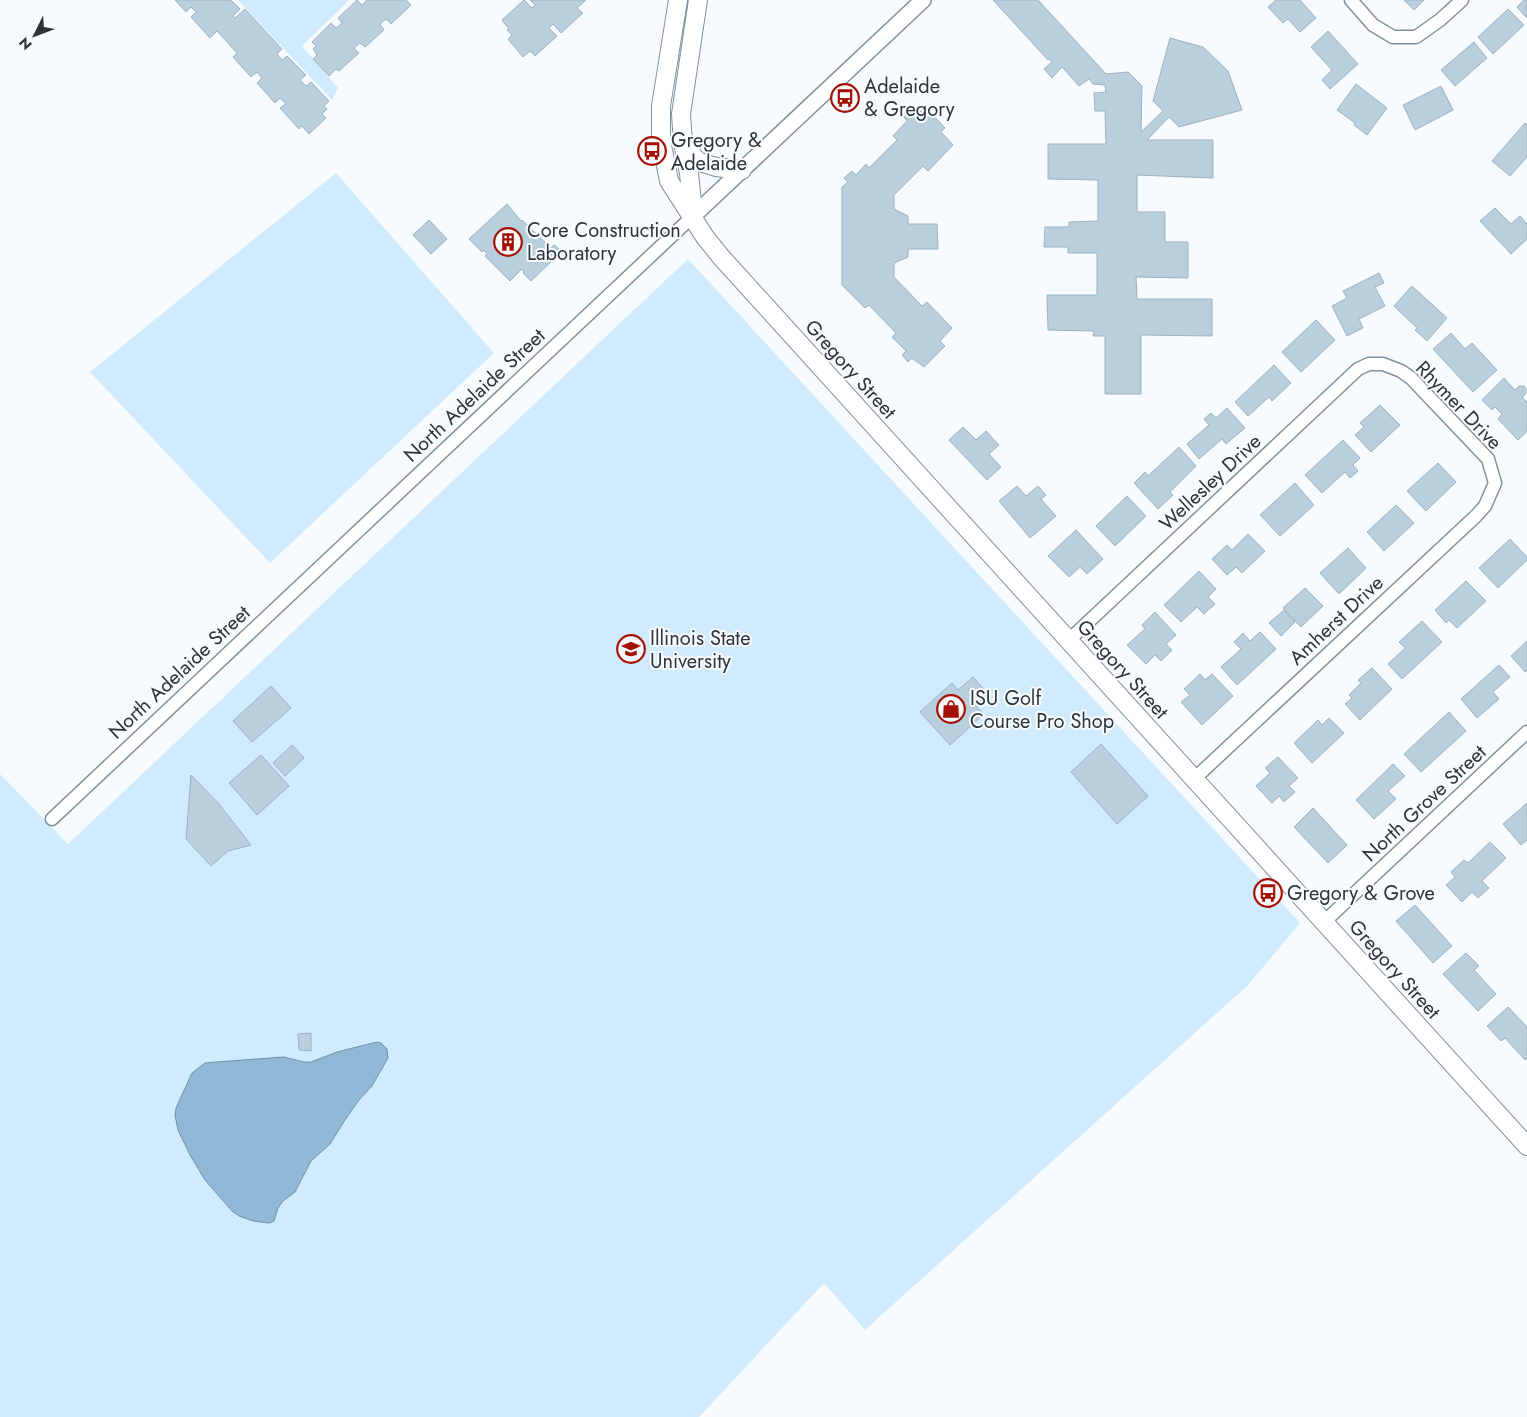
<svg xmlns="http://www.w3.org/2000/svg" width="1527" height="1417" viewBox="0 0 1527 1417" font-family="Jost,sans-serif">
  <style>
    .green { fill: #d0ebfe }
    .water { fill: #90b9d7; stroke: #7291a8 }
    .building { fill: #bacfde; stroke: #9db1c0 }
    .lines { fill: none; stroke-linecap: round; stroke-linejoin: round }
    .minor-casing { stroke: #7f92a1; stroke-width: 15 }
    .tertiary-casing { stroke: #7f92a1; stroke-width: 18 }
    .secondary-casing { stroke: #7f92a1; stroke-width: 20 }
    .minor { stroke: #fff; stroke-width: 12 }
    .tertiary { stroke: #fff; stroke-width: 15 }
    .secondary { stroke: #fff; stroke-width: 18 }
    .labels { text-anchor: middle; stroke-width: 4; stroke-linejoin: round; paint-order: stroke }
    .poi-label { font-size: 20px; fill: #2c343a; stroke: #f7fbfe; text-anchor: start }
    .street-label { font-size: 20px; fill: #2c343a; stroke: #f7fbfe }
  </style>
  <rect width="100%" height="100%" fill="#f7fbfe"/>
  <path class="green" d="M238,0H349L302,46L338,88L332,100Z
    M336,173L494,353L270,563L90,372Z
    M688,259L1300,923L1248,985L865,1330L824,1283L699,1417H0V774L68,844Z"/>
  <path class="water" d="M377,1042L381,1043L387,1049L388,1058L372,1086L359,1100L345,1120L330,1144L311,1161L295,1192L283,1201L278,1208L274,1221L269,1223L253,1221L239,1216L232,1211L205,1180L190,1155L178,1130L175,1115L176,1108L192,1073L205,1063L216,1062L284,1057L304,1062H311L337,1052Z"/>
  <path class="building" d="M175,0H231L240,9L233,16L235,18L245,9L282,49L277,54L282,60L287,56L306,75L300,80L306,86L311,82L329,101L324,106L327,109L322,114L326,118L309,134L302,126L299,129L280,108L286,104L280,98L275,103L257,83L262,78L257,72L251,77L233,57L237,53L217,31L210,38L191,17L196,12L191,7L186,12Z
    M357,0L362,5L367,0H406L411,5L391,24L386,19L380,24L384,30L365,47L360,43L354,48L359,53L339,71L336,69L329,76L313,59L317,55L313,49L316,46L312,42L331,23L336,28L342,23L338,18Z
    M524,0L532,8L535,5L530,0H586L577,8L583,13L561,33L553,24L549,28L557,36L535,56L530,51L523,57L508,39L512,35L507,30L509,29L502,20Z
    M993,0H1038L1106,74L1128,72L1142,86L1141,132L1163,111L1153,101L1170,38L1203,47L1228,71L1242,110L1179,127L1169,117L1147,140H1213V178L1137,175V212H1165V242H1188V278L1136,277L1137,299H1212V336L1141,335V394H1105V336H1093L1094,331L1048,330L1047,295H1097V253H1068V247H1044L1045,227H1069V222L1098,221V180L1048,179V144H1106L1105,111H1095L1094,93L1106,92L1105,85L1093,84L1089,79L1079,86L1062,67L1052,78L1044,69L1052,62L1050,59L1048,60Z
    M1276,0H1300L1316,18L1300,32L1288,19L1283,23L1268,7Z
    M1404,0H1424L1414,10Z
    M1524,0H1527V18L1517,7Z
    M1508,9L1524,25L1493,54L1478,37Z
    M1328,31L1358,64L1330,89L1322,80L1332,70L1311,47Z
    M1474,42L1487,58L1455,86L1441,70Z
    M1356,84L1387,108L1367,135L1354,125L1355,123L1337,110Z
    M1441,86L1453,110L1415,130L1403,105Z
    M925,106L945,128L941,132L953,145L928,171L923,166L894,195V209L908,216V224H937L938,249H908V257L894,263V277L922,306L927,302L952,328L940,341L945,346L924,367L912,358L908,362L902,355L906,351L892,337L896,333L869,305L865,308L842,285V187L848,182L844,178L852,171L856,175L866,164L869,168L897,140L893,136L907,121L904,117L910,111L913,115L918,110L920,112Z
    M1525,123L1527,125V157L1510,176L1492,161Z
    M507,204L521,221L522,220L548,245L546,247L549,250L554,245L559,249L553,255L555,258L531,281L523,273L524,272L522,269L510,281L485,256L487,254L484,250L482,252L469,239Z
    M1495,208L1511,224L1520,216L1527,224V239L1511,254L1480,221Z
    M429,220L447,239L431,254L413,235Z
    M1379,273L1384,283L1375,287L1385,306L1359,319L1363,328L1347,336L1332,306L1347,298L1343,291Z
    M1412,286L1447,318L1427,341L1415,330L1417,328L1394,306Z
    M1316,320L1335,340L1301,372L1282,352Z
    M1451,333L1465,349L1472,343L1497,370L1473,392L1433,349Z
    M1274,365L1291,383L1272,401L1269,397L1248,416L1235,402Z
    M1504,378L1515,390L1519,386H1524L1526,389L1525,395L1522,397L1527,402V431L1518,440L1498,419L1502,414L1495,407L1492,410L1482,400Z
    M1380,405L1400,425L1371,452L1355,435L1364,427L1360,423Z
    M1227,408L1245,428L1226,444L1222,439L1199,459L1187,444L1209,425L1204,419L1211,413L1216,418Z
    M963,427L976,440L986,431L999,445L989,454L1001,467L987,480L949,440Z
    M1343,440L1360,458L1353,465L1358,471L1350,478L1345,472L1322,493L1305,475Z
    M1179,447L1196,466L1170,492L1173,495L1158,509L1134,483L1145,472L1148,476Z
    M1438,463L1456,482L1426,511L1407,491Z
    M1295,483L1314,505L1280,536L1260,515Z
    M1017,486L1026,496L1038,486L1046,495L1041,499L1056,516L1030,538L999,501Z
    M1127,496L1146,516L1115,546L1096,526Z
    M1396,505L1414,523L1384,551L1367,532Z
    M1076,530L1103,559L1087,574L1080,567L1069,577L1048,556Z
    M1248,534L1265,551L1242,573L1236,567L1227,575L1212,559L1227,545L1232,550Z
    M1510,539L1527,557V560L1498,588L1479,568Z
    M1348,548L1366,568L1339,594L1320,573Z
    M1199,571L1216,589L1208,597L1215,604L1204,614L1197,607L1181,622L1164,605Z
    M1466,581L1486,601L1457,628L1449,620L1446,623L1435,610Z
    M1305,588L1323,606L1301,627L1283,608Z
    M1284,610L1295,622L1281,636L1269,623Z
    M1155,612L1176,635L1166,644L1172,650L1161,661L1155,655L1146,664L1127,645L1145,629L1142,625Z
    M1422,621L1442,642L1402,679L1388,664L1405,648L1399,642Z
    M1260,632L1276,649L1237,685L1221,667L1241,649L1234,642L1243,633L1250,641Z
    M1527,641V670L1525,672L1511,656Z
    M1499,665L1510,677L1493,692L1499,699L1477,718L1461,699Z
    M1372,668L1392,689L1360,720L1345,704L1352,698L1349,695L1361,683L1358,680Z
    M1200,674L1205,680L1212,674L1233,696L1202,725L1181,702L1190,695L1184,689Z
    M973,677L988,694L976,706L984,714L950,745L920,712L952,683L958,690Z
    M271,686L291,708L252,742L233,721Z
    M1449,712L1466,731L1421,772L1404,754Z
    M1329,718L1344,733L1312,763L1294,743L1318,720L1322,725Z
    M1101,744L1148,796L1117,824L1071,772Z
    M292,745L304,758L285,776L273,763Z
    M261,755L289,786L257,815L229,783Z
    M1278,757L1298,778L1289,786L1295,792L1284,802L1279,796L1272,803L1256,786L1270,773L1265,768Z
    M1393,764L1405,776L1388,791L1396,799L1374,819L1356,800Z
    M191,775L219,804L251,845L228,851L211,866L186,839Z
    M1527,803V840L1521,845L1503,824Z
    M1313,808L1347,845L1328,863L1294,827Z
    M1490,842L1506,858L1482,881L1489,888L1478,898L1472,892L1462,902L1446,885L1455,877L1451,872L1464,860L1468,863Z
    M1415,905L1452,946L1433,963L1396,921Z
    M1466,953L1479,966L1474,970L1496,994L1478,1011L1443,974Z
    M1508,1007L1527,1027V1058L1525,1060L1505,1038L1501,1041L1487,1026Z
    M311,1033V1051L299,1050L298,1034Z"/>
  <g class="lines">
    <defs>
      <path id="minor" d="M1351,0L1373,25L1393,37H1416L1440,20L1462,0
        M1069,640L1358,369L1369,364H1383L1401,371L1411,378L1488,459L1495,483L1485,506L1476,516L1194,779
        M52,819L693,216
        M1324,922L1527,732"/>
      <path id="tertiary" d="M693,216L923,0"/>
      <path id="secondary" d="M678,0L661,106V140L669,181L705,237L721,257L1527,1146
        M684,143L697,161L716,167L742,170
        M693,213L689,173L683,143L681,114L698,0"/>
    </defs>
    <use href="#minor" class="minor-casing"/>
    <use href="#tertiary" class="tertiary-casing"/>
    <use href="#secondary" class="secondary-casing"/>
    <use href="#minor" class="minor"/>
    <use href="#tertiary" class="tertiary"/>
    <use href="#secondary" class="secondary"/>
  </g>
  <defs>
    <symbol id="bus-ring" viewBox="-11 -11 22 22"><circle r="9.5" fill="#f7fbfe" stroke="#a41004" stroke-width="1.5"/><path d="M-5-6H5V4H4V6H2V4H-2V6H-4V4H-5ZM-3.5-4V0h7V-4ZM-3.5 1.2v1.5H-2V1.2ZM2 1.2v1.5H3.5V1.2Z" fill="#a41004"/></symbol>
    <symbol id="building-ring" viewBox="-11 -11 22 22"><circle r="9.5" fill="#f7fbfe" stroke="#a41004" stroke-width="1.5"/><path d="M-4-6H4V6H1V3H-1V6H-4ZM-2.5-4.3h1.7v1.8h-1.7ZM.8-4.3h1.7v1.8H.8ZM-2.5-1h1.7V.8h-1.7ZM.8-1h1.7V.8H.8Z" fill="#a41004"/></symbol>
    <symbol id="university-ring" viewBox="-11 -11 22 22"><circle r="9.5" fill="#f7fbfe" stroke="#a41004" stroke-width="1.5"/><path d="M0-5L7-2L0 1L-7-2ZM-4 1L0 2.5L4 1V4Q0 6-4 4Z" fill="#a41004"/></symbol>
    <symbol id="shop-ring" viewBox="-11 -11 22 22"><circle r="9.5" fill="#f7fbfe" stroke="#a41004" stroke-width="1.5"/><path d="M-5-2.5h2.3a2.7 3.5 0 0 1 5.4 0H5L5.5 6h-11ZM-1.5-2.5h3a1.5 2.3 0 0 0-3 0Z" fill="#a41004"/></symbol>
  </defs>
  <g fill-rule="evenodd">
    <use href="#bus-ring" x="829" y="82" width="32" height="32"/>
    <use href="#bus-ring" x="636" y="135" width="32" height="32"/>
    <use href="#building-ring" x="492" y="226" width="32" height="32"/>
    <use href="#university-ring" x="615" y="633" width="32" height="32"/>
    <use href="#shop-ring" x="935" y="693" width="32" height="32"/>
    <use href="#bus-ring" x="1252" y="877" width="32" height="32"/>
  </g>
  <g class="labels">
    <g class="poi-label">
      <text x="864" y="93">Adelaide<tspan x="864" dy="23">&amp; Gregory</tspan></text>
      <text x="671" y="147">Gregory &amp;<tspan x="671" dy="23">Adelaide</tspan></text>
      <text x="527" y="237">Core Construction<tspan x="527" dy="23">Laboratory</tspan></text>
      <text x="650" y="645">Illinois State<tspan x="650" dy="23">University</tspan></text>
      <text x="970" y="705">ISU Golf<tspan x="970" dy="23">Course Pro Shop</tspan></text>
      <text x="1287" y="900">Gregory &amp; Grove</text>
    </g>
    <g class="street-label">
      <text transform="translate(851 369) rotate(48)" y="7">Gregory Street</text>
      <text transform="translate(474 395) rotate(-43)" y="7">North Adelaide Street</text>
      <text transform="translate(1459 405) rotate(46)" y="7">Rhymer Drive</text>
      <text transform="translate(1210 482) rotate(-43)" y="7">Wellesley Drive</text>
      <text transform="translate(1336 620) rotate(-43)" y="7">Amherst Drive</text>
      <text transform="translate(1123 669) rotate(48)" y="7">Gregory Street</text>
      <text transform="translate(179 672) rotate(-43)" y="7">North Adelaide Street</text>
      <text transform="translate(1424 803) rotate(-43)" y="7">North Grove Street</text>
      <text transform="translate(1395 969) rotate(48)" y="7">Gregory Street</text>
    </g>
  </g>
  <g transform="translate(35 35) rotate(228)" stroke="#f7fbfe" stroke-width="4" paint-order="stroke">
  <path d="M0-4L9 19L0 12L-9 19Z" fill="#2c343a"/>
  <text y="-8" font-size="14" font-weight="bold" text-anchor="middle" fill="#2c343a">N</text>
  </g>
</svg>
